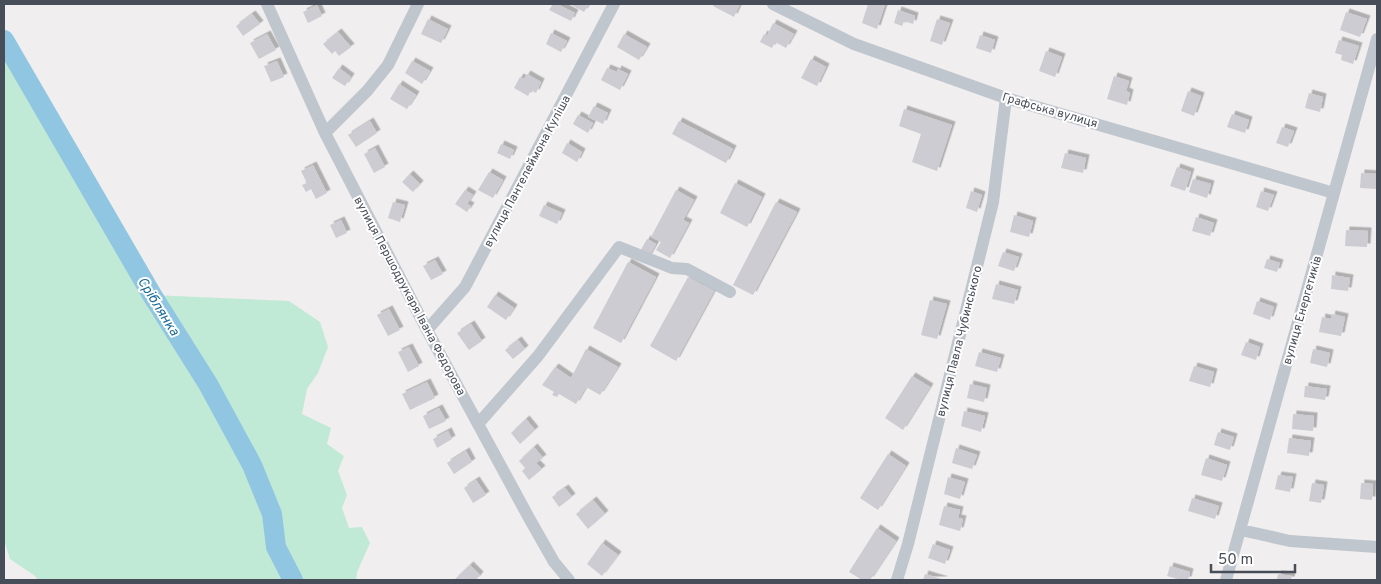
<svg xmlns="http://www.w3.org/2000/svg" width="1381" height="584" viewBox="0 0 1381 584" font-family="Overpass,sans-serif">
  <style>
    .green { fill: #c0ead6 }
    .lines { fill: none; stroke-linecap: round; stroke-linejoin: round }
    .river { stroke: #91c6e2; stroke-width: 20 }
    .building { fill: #ccccd2; filter: url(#shadow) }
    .minor { stroke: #c0c6ce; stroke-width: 12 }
    .labels { text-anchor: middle; stroke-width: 4; stroke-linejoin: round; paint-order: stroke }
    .street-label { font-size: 12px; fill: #484e59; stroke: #fff }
    .water-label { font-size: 14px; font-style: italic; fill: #1b6d99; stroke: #fff }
  </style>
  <defs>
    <filter id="shadow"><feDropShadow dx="3.5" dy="-3.5" stdDeviation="0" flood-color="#0004"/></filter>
  </defs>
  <rect width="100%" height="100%" fill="#f0eeee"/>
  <path class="green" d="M4,49L19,75L51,120L152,295L289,301L320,322L328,347L318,373L307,389L302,414L331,428L327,444L344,456L338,471L347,495L342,508L349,528L362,527L370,543L357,572L356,580H38L35,576L10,559L4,540Z"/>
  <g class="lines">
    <path class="river" d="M4,40L152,295L208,384L252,465L272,514L276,547L293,580"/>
  </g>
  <path class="building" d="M553,4H557L575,13L571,21L549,10Z
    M570,4H589L584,12Z
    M714,4H740L734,17L713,6Z
    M868,4H880L885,5L877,29L862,23Z
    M317,5L322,16L308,23L303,12Z
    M898,10L915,16L913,24L904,21L902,26L894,23Z
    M1346,12L1367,19L1360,37L1340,30Z
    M252,14L260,24L243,36L236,26Z
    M428,19L448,29L441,43L421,34Z
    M937,19L950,23L942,45L930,41Z
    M773,23L794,34L786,48L775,42L772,48L760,42L764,34L767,36Z
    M338,32L351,47L339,56L335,51L332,54L323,44Z
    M551,33L567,41L561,52L546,44Z
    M267,34L276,50L259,59L250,43Z
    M624,34L647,47L639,60L617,47Z
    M980,35L995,40L991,53L976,48Z
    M1339,40L1359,46L1353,64L1341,60L1342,55L1335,53Z
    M1046,51L1062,57L1055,77L1039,71Z
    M811,59L826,67L817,86L801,78Z
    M277,61L284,77L271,82L264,66Z
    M412,61L430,71L422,84L405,73Z
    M339,68L351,77L345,86L332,78Z
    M607,68L617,72L618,69L628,74L620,90L601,80Z
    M527,74L541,82L536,93L531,90L528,96L514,88L520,77L524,79Z
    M1114,76L1129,81L1126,91L1130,93L1127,105L1107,99Z
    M399,84L416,95L407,109L390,99Z
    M1188,91L1201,96L1194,116L1181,111Z
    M1309,93L1323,97L1320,112L1305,108Z
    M594,106L608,113L603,124L588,117Z
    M904,109L952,125L937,171L912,162L921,134L899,126Z
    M1232,114L1249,120L1245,133L1227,127Z
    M578,115L593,123L588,133L573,124Z
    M370,121L377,133L356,147L348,135Z
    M679,121L733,149L726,163L672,134Z
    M1282,127L1294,131L1288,147L1276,143Z
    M567,143L582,152L577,162L562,153Z
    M501,144L514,150L510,159L497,153Z
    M375,148L385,167L374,173L364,154Z
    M1065,153L1086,158L1083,173L1061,168Z
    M313,165L327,193L316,199L311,189L306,192L302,185L307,183L301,171Z
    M1177,167L1191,172L1185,191L1170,186Z
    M489,172L503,180L493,198L478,190Z
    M1361,173L1377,174V189L1360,188Z
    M410,174L420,184L413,192L402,182Z
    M1193,179L1211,184L1207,198L1189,192Z
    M735,183L762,197L747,227L720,213Z
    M465,190L473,195L467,204L471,206L467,212L455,204Z
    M676,190L694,200L683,220L689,223L670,258L656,250L661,242L651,237Z
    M971,191L982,195L977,212L966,208Z
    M1261,191L1274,195L1268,211L1256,207Z
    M393,202L405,205L400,222L388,218Z
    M776,202L797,212L753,295L733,285Z
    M544,205L562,213L557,224L539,216Z
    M1014,215L1033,221L1029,237L1010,232Z
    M1196,217L1214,223L1210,236L1192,231Z
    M341,220L347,233L336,238L330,225Z
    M1346,230L1368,231L1367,247L1345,246Z
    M647,239L656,244L648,258L639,253Z
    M1003,252L1019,257L1014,271L998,266Z
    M1267,259L1280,263L1277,272L1264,268Z
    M435,260L443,274L431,280L423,266Z
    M628,262L656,277L621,343L593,328Z
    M1332,275L1350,278L1348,291L1331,289Z
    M688,277L714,291L676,361L650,346Z
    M996,284L1018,290L1014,304L992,299Z
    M495,295L514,308L506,320L487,307Z
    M930,300L947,304L937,339L921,335Z
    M1257,301L1274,307L1270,320L1253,314Z
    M389,309L400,330L388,336L377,315Z
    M1332,314L1345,317L1341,336L1319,332L1322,317L1331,319Z
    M471,324L482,341L469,350L457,333Z
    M518,340L525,349L513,359L505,350Z
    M1246,342L1260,347L1256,360L1241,355Z
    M409,347L419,366L408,372L398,352Z
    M586,349L618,367L600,395L586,387L576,404L559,394L557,397L552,395L554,392L542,385L555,367L571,378Z
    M1313,349L1330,353L1327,367L1310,363Z
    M979,352L1001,358L997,372L975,366Z
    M1194,366L1214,372L1210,387L1189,381Z
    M912,376L930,387L903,430L885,418Z
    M427,382L435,398L410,410L402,394Z
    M970,384L987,388L984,402L967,398Z
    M1305,386L1327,389L1325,400L1304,397Z
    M439,408L446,421L429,429L423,416Z
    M964,411L985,416L981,432L961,426Z
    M1293,414L1314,416L1313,431L1292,429Z
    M526,419L535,430L520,444L511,433Z
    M448,431L452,439L437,448L433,439Z
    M1218,432L1234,437L1230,450L1214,445Z
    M1289,438L1311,441L1309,456L1287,453Z
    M534,447L543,458L536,463L542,469L529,480L522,471L525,468L519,461Z
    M956,448L977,455L972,469L952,463Z
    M466,451L472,462L454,474L447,463Z
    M888,454L906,466L878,510L860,498Z
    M1206,458L1227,465L1222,481L1201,475Z
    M1278,475L1293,477L1290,492L1275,489Z
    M948,477L965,482L960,499L944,494Z
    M476,480L486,495L473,503L464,488Z
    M1312,483L1324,485L1321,503L1309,501Z
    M1361,483L1373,484L1372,500L1360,499Z
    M565,488L572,497L559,507L552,497Z
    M1192,498L1219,506L1215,519L1188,511Z
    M593,500L605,514L588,529L576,514Z
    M944,506L960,510L958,518L963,519L960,531L939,525Z
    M877,528L896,541L870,580H862L849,572Z
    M602,543L618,555L602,576L587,564Z
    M933,544L950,550L945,564L928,558Z
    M470,565L480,575L476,580H456L455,579Z
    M1170,566L1190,572L1188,580H1181L1167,576Z
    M925,574L945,580H923Z
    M1278,574L1292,576L1291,580H1277Z"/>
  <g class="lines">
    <path class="minor" d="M267,4L325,133L427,330L529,518L554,562L569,580
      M773,4L854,44L1006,98L1334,193
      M325,133L367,91L388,65L418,4
      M427,330L465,287L614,4
      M478,424L538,356L619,247L672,268L687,269L730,292
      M1241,530L1290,541L1377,547
      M897,580L908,544L993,202L1006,98
      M1226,580L1377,39"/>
  </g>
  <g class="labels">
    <g class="street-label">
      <text transform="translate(1050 110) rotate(16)" y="4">Графська вулиця</text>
      <text transform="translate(527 171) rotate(-62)" y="4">вулиця Пантелеймона Куліша</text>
      <text transform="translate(410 296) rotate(62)" y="4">вулиця Першодрукаря Івана Федорова</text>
      <text transform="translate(1302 310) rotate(-74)" y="4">вулиця Енергетиків</text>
      <text transform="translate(959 341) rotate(-76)" y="4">вулиця Павла Чубинського</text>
    </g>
    <g class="water-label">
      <text transform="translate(159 306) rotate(58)" y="5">Сріблянка</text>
    </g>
  </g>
  <rect width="1381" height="584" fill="none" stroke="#484e59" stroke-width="10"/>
  <path d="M1211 564v8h84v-8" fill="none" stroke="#484e59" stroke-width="2.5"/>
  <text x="1218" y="564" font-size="15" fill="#484e59" stroke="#ffffff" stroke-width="4" paint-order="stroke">50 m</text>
</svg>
